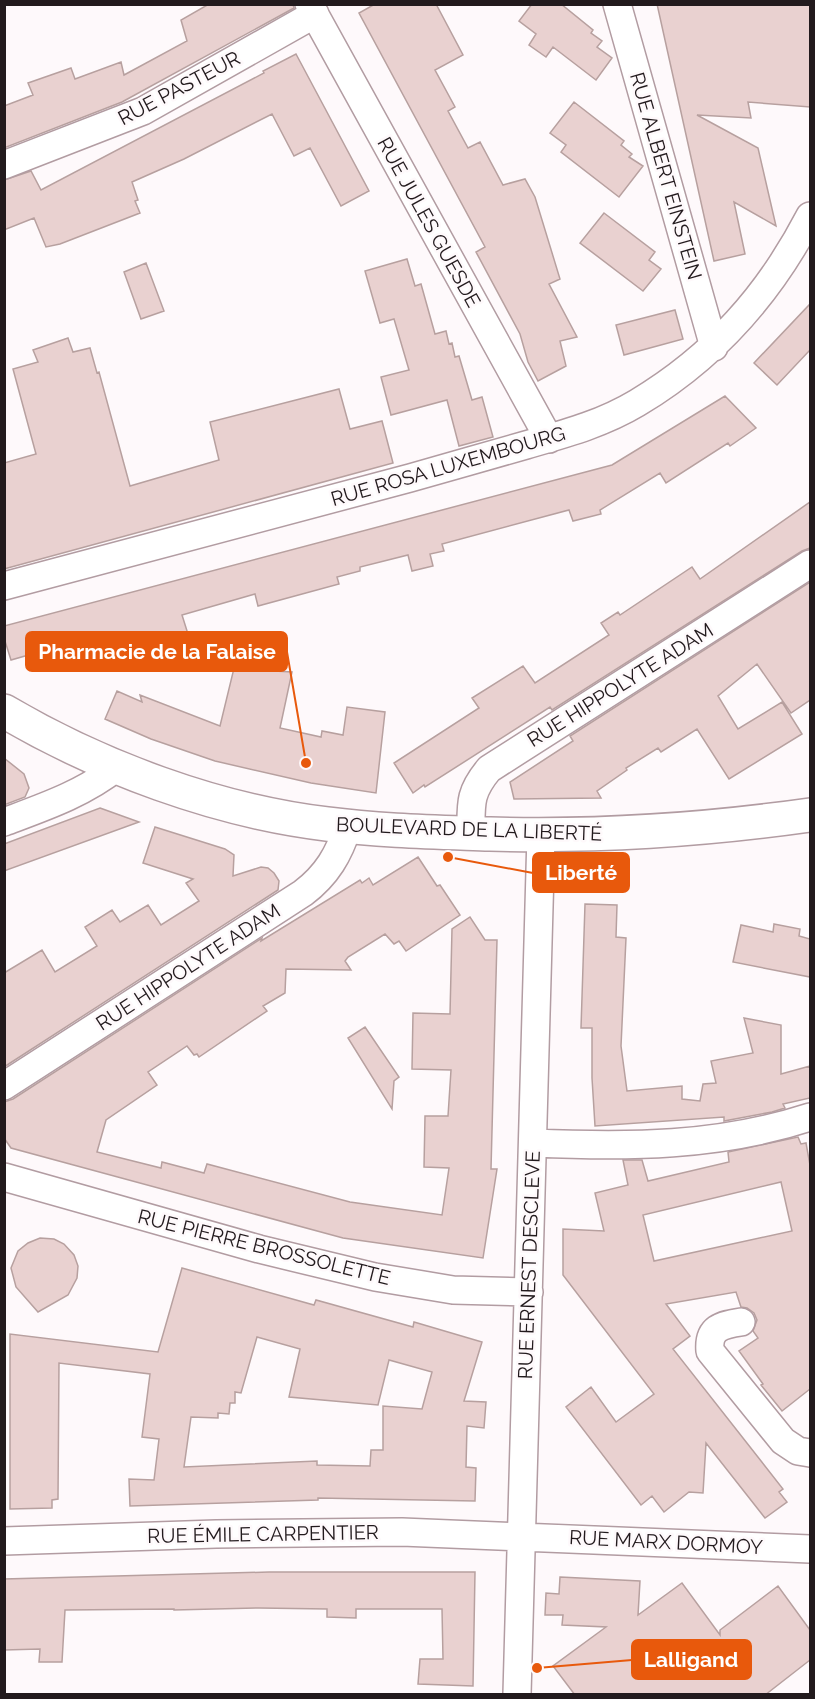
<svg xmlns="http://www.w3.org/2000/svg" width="815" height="1699" viewBox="0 0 815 1699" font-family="Raleway,sans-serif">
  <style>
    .building { fill: #e9d1d0; stroke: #b7a09f; stroke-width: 1.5; fill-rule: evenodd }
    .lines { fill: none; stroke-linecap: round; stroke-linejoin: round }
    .minor-casing { stroke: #b29ca2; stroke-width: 30 }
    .major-casing { stroke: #b29ca2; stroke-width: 36 }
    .minor { stroke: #fff; stroke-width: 27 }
    .major { stroke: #fff; stroke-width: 33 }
    .labels { text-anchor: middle; stroke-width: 5; stroke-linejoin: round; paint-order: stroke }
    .street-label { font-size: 20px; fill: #221a1d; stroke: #fef9fb }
    .leader { fill: none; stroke: #e8590c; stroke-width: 2 }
    .callout-dot { fill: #e8590c; stroke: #fef9fb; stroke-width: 2 }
    .callout { fill: #e8590c; stroke: #e8590c; stroke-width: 2 }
    .callout-label { font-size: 21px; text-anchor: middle; font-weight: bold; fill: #fff }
  </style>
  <rect width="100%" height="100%" fill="#fef9fb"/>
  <path class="building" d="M209,4H293L294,8L122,102L4,148V106L33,95L28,83L71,68L75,79L121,62L124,75L187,41L181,20Z
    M375,4H436L463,55L435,70L455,107L448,111L468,148L480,142L503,185L525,179L535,197L560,279L549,284L577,337L560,341L566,366L538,381L528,362L520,334L476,252L485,247L359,13Z
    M532,4H561L593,30L591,33L602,41L597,47L612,58L596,80L553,47L546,57L529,45L536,34L519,21Z
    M657,4H810V107L748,102L751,118L697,115L758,148L776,226L734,202L745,254L714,261Z
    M296,54L369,191L341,206L310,148L294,156L272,114L184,159L132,182L138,200L135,201L140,213L60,244L46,247L34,218L4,230V180L31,171L41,190L264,73L263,71Z
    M574,102L624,141L621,145L632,154L629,157L643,166L619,197L561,152L566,145L550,133Z
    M604,213L655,252L649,260L661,269L643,291L580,243Z
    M407,259L415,286L421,284L435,334L446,331L449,344L452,343L455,357L459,356L472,400L482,397L493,437L459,446L447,400L391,415L381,377L409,370L394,319L380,323L365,271Z
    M146,263L164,311L141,319L124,272Z
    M810,304V350L777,385L754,363Z
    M675,310L683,339L624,355L616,325Z
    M68,338L73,352L90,348L97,373L99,372L130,486L219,460L210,422L339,389L350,429L382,421L393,463L4,569V463L36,454L13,369L38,362L33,350Z
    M725,396L756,428L730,446L728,443L666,483L660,473L600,510L601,514L573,521L569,510L442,544L444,551L430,554L433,566L412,571L408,555L360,567V571L337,577L339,584L258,606L255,594L182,615L198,666L130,662L123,638L97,644L96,640L33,657L32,654L11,660L4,638V626L612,465Z
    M810,502V548L802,551L552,710L550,707L425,787L424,785L413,793L394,763L479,708L472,698L523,666L535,683L609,635L601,623L618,612L620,615L692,567L700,579Z
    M810,582V700L791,713L757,664L718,696L738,729L782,702L802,734L729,779L697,729L661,752L658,748L626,768L627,770L597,791L601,798L514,799L510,782L573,741L570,736Z
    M235,664L274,671L292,672L280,728L321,737L322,731L343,735L347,707L385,712L376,793L311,783L215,761L151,739L105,719L117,691L142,702L140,695L220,726Z
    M4,758L24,774L29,788L25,797L4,805Z
    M100,808L139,822L4,871V844Z
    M155,827L225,849L234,855L233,876L261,867L268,868L274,873L279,881L278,890L4,1067V973L42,950L55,972L97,946L85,927L112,910L120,922L148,905L161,925L199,901L186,883L193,879L143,863Z
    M418,857L437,886L440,885L460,915L406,951L399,941L394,944L385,934L348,957L345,961L351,970L286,969L285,993L263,1006L267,1011L199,1057L197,1054L194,1055L187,1046L148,1072L157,1085L106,1120L97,1152L161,1168L162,1162L204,1173L207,1164L350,1202L442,1215L449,1168L424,1167L425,1116H448L451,1070L412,1069L413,1013L450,1014L452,929L470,917L485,940H497L491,1169H497L483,1258L343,1238L11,1148L4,1138V1102L13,1099L262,938L261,941L360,880L362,883L369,878L373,885Z
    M585,904L617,905L616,937L626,938L621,1046L627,1091L682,1086V1099L700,1101L703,1084L716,1083L711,1061L753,1053L744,1018L781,1025V1074L810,1066V1098L783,1104L785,1108L772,1112L724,1121V1117L595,1126L592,1078V1028H581Z
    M774,924L800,929L799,936L810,939V977L733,962L741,925L773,932Z
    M365,1027L399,1077L394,1081L392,1109L348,1038Z
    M798,1137L801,1144L806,1143L810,1165V1389L782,1411L761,1385L763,1384L739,1351L758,1338L753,1331L757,1320L754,1313L747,1308L741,1307L736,1292L666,1304L690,1336L673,1349L783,1489L779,1492L787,1502L765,1518L706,1443L703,1493L689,1492L664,1512L652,1496L641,1505L566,1407L591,1387L616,1422L654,1394L563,1275V1229L604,1231L595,1193L628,1185L623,1160H642L648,1181L729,1162L728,1152ZM781,1182L792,1231L654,1261L643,1215Z
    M40,1238L54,1239L64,1244L74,1255L78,1266L77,1278L68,1295L38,1312L16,1287L11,1268L18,1251L28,1243Z
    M182,1268L314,1305L316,1300L413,1327L414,1322L482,1342L464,1401L486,1402L484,1428L467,1426L466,1467L476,1468L475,1501L318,1498V1500L130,1506L129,1479L154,1480L159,1439L142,1437L150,1374L59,1363L58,1499L52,1500V1508L10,1509V1334L158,1352ZM257,1337L300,1349L289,1397L378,1405L389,1360L432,1372L422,1409L383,1406V1450H371L370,1466L317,1465V1461L184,1467L191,1417L218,1418V1413L229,1414L230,1403H235V1392L241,1393Z
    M269,1572H475L473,1686L418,1684L420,1659H443L442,1609H356V1618L327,1617V1609L259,1608L174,1610V1609L65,1610L62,1662H39L40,1649L4,1650V1579Z
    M560,1577L640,1581L638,1615L682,1583L720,1635V1630L778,1586L810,1630V1660L765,1695H575L553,1666L606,1627L562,1625L563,1615H545L546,1593L559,1594Z"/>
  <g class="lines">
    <defs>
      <path id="minor" d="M309,4L549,439
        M617,4L714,347
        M4,165L143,111L315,14
        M4,586C140,550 275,514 410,478C449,467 487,456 526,445C564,434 602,424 637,403C714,357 769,295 810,216
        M4,822C44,807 83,794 117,767
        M471,833C471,804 469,793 489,769L810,564
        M4,1086L303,893C327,875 339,854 348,826
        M533,1143C628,1147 718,1147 810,1117
        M4,1177L259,1249L375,1277L453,1290L529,1292
        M741,1322C721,1325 708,1328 710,1351L783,1441L798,1451L810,1453
        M4,1541L216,1534L402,1532L810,1549
        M517,1694L541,835"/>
      <path id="major" d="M4,711C99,767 217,811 327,824C381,831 436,832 490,834C598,837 704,830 810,815"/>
    </defs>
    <use href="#minor" class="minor-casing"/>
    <use href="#major" class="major-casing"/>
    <use href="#minor" class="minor"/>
    <use href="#major" class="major"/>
  </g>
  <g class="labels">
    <g class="street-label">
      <text transform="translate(179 88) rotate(-28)" y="7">RUE PASTEUR</text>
      <text transform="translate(666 176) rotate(74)" y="7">RUE ALBERT EINSTEIN</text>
      <text transform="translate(429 222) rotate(61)" y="7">RUE JULES GUESDE</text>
      <text transform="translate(448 466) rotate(-16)" y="7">RUE ROSA LUXEMBOURG</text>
      <text transform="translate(620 685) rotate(-32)" y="7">RUE HIPPOLYTE ADAM</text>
      <text transform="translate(469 829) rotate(2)" y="7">BOULEVARD DE LA LIBERTÉ</text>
      <text transform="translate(188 967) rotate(-33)" y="7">RUE HIPPOLYTE ADAM</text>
      <text transform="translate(264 1247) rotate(14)" y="7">RUE PIERRE BROSSOLETTE</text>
      <text transform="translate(529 1265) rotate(-88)" y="7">RUE ERNEST DESCLEVE</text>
      <text transform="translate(263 1534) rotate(-1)" y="7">RUE ÉMILE CARPENTIER</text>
      <text transform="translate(666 1542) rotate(3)" y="7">RUE MARX DORMOY</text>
    </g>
  </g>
  <path class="leader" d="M306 763L287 652M448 857L533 873M537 1668L632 1660"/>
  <g class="callout-dot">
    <circle cx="306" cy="763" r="6"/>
    <circle cx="448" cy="857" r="6"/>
    <circle cx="537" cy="1668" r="6"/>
  </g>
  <g class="callout">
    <rect x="26" y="632" width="261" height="39" rx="6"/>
    <rect x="533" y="853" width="96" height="39" rx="6"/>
    <rect x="632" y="1640" width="119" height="39" rx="6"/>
  </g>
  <g class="callout-label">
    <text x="157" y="659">Pharmacie de la Falaise</text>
    <text x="581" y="880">Liberté</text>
    <text x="691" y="1667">Lalligand</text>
  </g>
  <rect width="815" height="1699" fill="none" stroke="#221a1d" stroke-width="12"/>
</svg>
